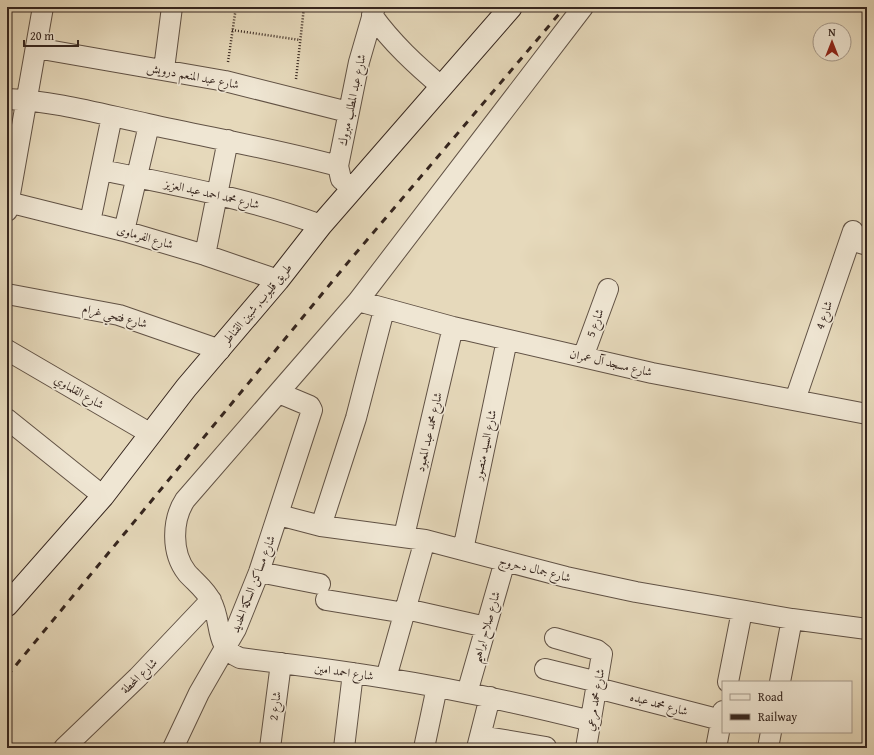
<svg xmlns="http://www.w3.org/2000/svg" width="874" height="755" viewBox="0 0 874 755" font-family="'Gentium Book Plus',Amiri,serif">
  <style>
    .lines { fill: none; stroke-linecap: round; stroke-linejoin: round }
    .minor-casing { stroke: #615245; stroke-width: 22 }
    .secondary-casing { stroke: #35251e; stroke-width: 24 }
    .path { stroke: #35251e; stroke-width: 2.5; stroke-dasharray: 1 2; stroke-linecap: butt }
    .minor { stroke: #efe6d3; stroke-width: 20 }
    .secondary { stroke: #efe6d3; stroke-width: 22 }
    .rail { stroke: #35251e; stroke-width: 3; stroke-dasharray: 7 7; stroke-linecap: butt }
    .labels { text-anchor: middle; stroke-width: 3.5; stroke-linejoin: round; paint-order: stroke }
    .street-label { font-size: 12px; fill: #35251e; stroke: #efe6d3 }
  </style>
  <rect width="100%" height="100%" fill="#e6d9bb"/>
  <filter id="stains"><feTurbulence type="fractalNoise" baseFrequency=".005" numOctaves="4"/><feColorMatrix values="0 0 0 0 .2 0 0 0 0 .09 0 0 0 0 .02 0 0 0 .5 -.17"/></filter>
  <radialGradient id="worn" r=".72"><stop offset=".6" stop-color="#630" stop-opacity="0"/><stop offset="1" stop-color="#630" stop-opacity=".3"/></radialGradient>
  <g class="lines">
    <defs>
      <path id="minor" d="M583,7L358,301L185,500C172,520 171,553 187,573C195,582 206,590 211,601C223,623 213,646 240,658C289,664 337,670 385,678C455,689 523,704 591,721
        M372,15C392,43 416,65 442,87
        M36,48L225,81L348,112
        M164,69L172,7
        M7,99C55,101 101,114 148,124C211,138 275,149 338,166
        M101,170C176,185 250,199 321,225
        M353,189L341,179L338,166L359,62L375,7
        M8,202L124,231L205,255L278,280
        M7,211L43,7
        M90,222L112,116
        M124,231L149,125
        M850,240L867,245
        M205,255L228,140
        M7,294L119,315L220,350
        M358,301L453,327L652,373L867,414
        M7,350L151,434
        M583,357L608,289
        M795,400L853,231
        M7,419L103,496
        M279,515L321,526L425,540L566,577L636,592L792,619L867,629
        M321,526L356,418L384,310
        M404,536L453,327
        M463,550L507,340
        M259,572L320,584
        M326,600L405,613
        M406,609L486,627
        M555,638L597,650L602,654L586,748
        M545,669L598,682
        M386,678L425,540
        M728,682L742,611
        M780,682L792,619
        M597,688L721,720
        M467,693L505,561
        M480,736L546,747
        M64,748L138,677L211,600
        M173,748L199,693L236,629L259,572L312,410L310,406L279,393
        M270,748L281,663
        M344,748L353,673
        M424,748L437,687
        M477,748L490,697
        M716,748L723,711
        M768,748L771,732"/>
      <path id="secondary" d="M7,605L103,496L186,388L278,280L321,225L511,7"/>
    </defs>
    <use href="#minor" class="minor-casing"/>
    <use href="#secondary" class="secondary-casing"/>
    <path class="path" d="M232,30L300,40
      M228,62L236,7
      M296,79L304,7"/>
    <use href="#minor" class="minor"/>
    <use href="#secondary" class="secondary"/>
    <path class="rail" d="M7,676L350,260L565,7"/>
  </g>
  <g class="labels">
    <g class="street-label">
      <text transform="translate(193 76) rotate(11)" y="4">شارع عبد المنعم درويش</text>
      <text transform="translate(352 100) rotate(-78)" y="4">شارع عبد المطلب مبروك</text>
      <text transform="translate(212 194) rotate(13)" y="4">شارع محمد احمد عبد العزيز</text>
      <text transform="translate(145 237) rotate(16)" y="4">شارع الفرماوى</text>
      <text transform="translate(257 304) rotate(-50)" y="4">طريق قليوب, شبين القناطر</text>
      <text transform="translate(824 315) rotate(-71)" y="4">شارع 4</text>
      <text transform="translate(115 316) rotate(14)" y="4">شارع فتحي غرام</text>
      <text transform="translate(595 323) rotate(-70)" y="4">شارع 5</text>
      <text transform="translate(611 363) rotate(13)" y="4">شارع مسجد آل عمران</text>
      <text transform="translate(79 392) rotate(30)" y="4">شارع القلماوي</text>
      <text transform="translate(429 432) rotate(-77)" y="4">شارع محمد عبد المعبود</text>
      <text transform="translate(485 445) rotate(-78)" y="4">شارع السيد منصور</text>
      <text transform="translate(535 569) rotate(14)" y="4">شارع جمال دحروج</text>
      <text transform="translate(253 584) rotate(-69)" y="4">شارع مساكن السكة الحديد</text>
      <text transform="translate(486 627) rotate(-74)" y="4">شارع صلاح ابراهيم</text>
      <text transform="translate(344 672) rotate(8)" y="4">شارع احمد امين</text>
      <text transform="translate(139 676) rotate(-44)" y="4">شارع المحطة</text>
      <text transform="translate(595 700) rotate(-80)" y="4">شارع محمد مرعي</text>
      <text transform="translate(659 704) rotate(15)" y="4">شارع محمد عبده</text>
      <text transform="translate(275 706) rotate(-83)" y="4">شارع 2</text>
    </g>
  </g>
  <rect width="874" height="755" fill="none" stroke="#e6d9bb" stroke-width="24"/>
  <rect x="8" y="8" width="858" height="739" fill="none" stroke="#35251e" stroke-width="2"/>
  <rect x="12" y="12" width="850" height="731" fill="none" stroke="#35251e"/>
  <rect x="722" y="681" width="130" height="52" fill="#efe6d3" stroke="#a5998b"/>
  <rect x="730" y="694" width="20" height="6" fill="#efe6d3" stroke="#a5998b"/>
  <text x="758" y="701" font-size="12" fill="#35251e">Road</text>
  <rect x="730" y="714" width="20" height="6" fill="#35251e" stroke="#a5998b"/>
  <text x="758" y="721" font-size="12" fill="#35251e">Railway</text>
  <g transform="translate(832 42)"><circle r="19" fill="#efe6d3" stroke="#a5998b"/>
  <path d="M0-3L7 15L0 10L-7 15Z" fill="#8f2418"/>
  <text y="-6" font-size="11" font-weight="bold" text-anchor="middle" fill="#35251e">N</text>
  </g>
  <path d="M24 40v6h54v-6" fill="none" stroke="#35251e" stroke-width="2"/>
  <text x="30" y="40" font-size="12" fill="#35251e" stroke="#efe6d3" stroke-width="3" paint-order="stroke">20 m</text>
  <rect width="100%" height="100%" filter="url(#stains)"/>
  <rect width="100%" height="100%" fill="url(#worn)"/>
</svg>
